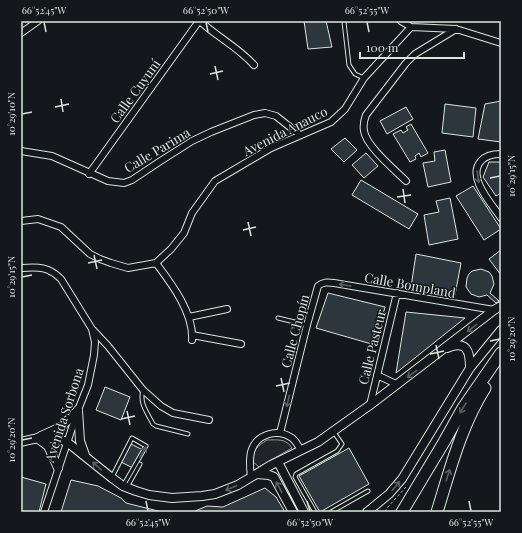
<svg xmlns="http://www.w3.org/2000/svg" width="522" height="533" viewBox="0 0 522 533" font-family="'Playfair Display',serif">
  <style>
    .green { fill: #202428; stroke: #939e99 }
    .building { fill: #2c363c; stroke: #d8e6dc }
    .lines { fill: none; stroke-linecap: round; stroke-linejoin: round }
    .service-casing { stroke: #d8e6dc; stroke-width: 5 }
    .minor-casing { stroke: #d8e6dc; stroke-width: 8 }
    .tertiary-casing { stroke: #d8e6dc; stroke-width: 10 }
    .motorway-casing { stroke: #d8e6dc; stroke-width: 13 }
    .path { stroke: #9da8a2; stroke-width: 1; stroke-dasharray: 3 2; stroke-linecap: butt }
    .service { stroke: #14181c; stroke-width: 3 }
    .minor { stroke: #14181c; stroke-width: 6 }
    .tertiary { stroke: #14181c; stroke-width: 8 }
    .motorway { stroke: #14181c; stroke-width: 11 }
    .oneway { stroke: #59605f }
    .ticks { fill: none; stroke: #d8e6dc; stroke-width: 1.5 }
    .labels { text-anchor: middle; stroke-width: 3; stroke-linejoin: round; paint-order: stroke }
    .street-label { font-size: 13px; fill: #d8e6dc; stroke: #14181c }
    .neatline { fill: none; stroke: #d8e6dc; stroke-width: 1.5 }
    .ticks-label { font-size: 10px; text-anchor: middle; fill: #d8e6dc }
  </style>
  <rect width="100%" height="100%" fill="#14181c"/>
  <path class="green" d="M267,440C277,440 286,438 292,448L259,467L252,461C254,448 257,447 267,440Z"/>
  <path class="building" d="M304,21H326L332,47L308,49Z
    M501,101V142L478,139L485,104Z
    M445,104L476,108L473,137L442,133Z
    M406,107L413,119L387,134L380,121Z
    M411,124L428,153L421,157L419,153L415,156L416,159L410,162L393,134L401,130L403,133L408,130L406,127Z
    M345,138L357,150L344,162L331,149Z
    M445,150L451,182L428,187L423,163L435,161L434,152Z
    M366,153L378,166L364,178L352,165Z
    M489,162H501V193L496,196L483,177Z
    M361,180L418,214L409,229L352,195Z
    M473,186L501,229L484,240L456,196Z
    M450,198L458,239L429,245L424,215L439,212L436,201Z
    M501,250V275L489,259Z
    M416,254L461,263L455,295L411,287Z
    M481,269L489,272L492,276L494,284L490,293L499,301L496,303L487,295L479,297L471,294L466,287L467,278L469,274L472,271Z
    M328,293L385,307L375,345L316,328Z
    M406,312L465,318L396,373Z
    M105,387L130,397L121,420L96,410Z
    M131,444L143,450L133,468L121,462Z
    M349,448L369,484L320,512L299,476Z
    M21,477L46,484L39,512H21Z
    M71,480L98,486L121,498L126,503L162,512H61Z
    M265,488L276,497L285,512H193L207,506L223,507Z"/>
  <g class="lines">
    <defs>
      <path id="service" d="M344,22L349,65L355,74L364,78
        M278,318L307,325
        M143,390C139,403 147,412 153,424L156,426L188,434
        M112,477L132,438L146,446L123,486
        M127,487L140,464
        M315,512L295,477L296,474L337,451L342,444L333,431
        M331,512L368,491"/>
      <path id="minor" d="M200,21C217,37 238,47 254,65
        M401,21L411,27L456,29L501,43
        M21,33L38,21
        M21,151L52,156L108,181L124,183L132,180L159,162L192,141L211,132L254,115L265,113L276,116L300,135
        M501,154C494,154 486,155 481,161C466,177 492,204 501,218
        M89,174L199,21
        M406,181C395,170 366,146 364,131C363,125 364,120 366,115L406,63L415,54L456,29
        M21,221L38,219L61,227L90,254L100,259L111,263L128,268L156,263L171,249L184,233L192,213L215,181L271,148L331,122L345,109L364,78L411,27
        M156,263C171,283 194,313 192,340
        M21,268C38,267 48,266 61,279L92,329L95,342L94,355L88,385L78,410L44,512
        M189,317L227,309
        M93,330L108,346L143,390L161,406L173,413L209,420
        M192,335L241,344
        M377,375L396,384
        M370,405L397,293
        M280,433L307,325L318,286C323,282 327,282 334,283L494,310
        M251,477C250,469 249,460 251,452C256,434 277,428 292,438C296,441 298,446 301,450"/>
      <path id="tertiary" d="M447,348C467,340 470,351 470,368
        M78,410L80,441L85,455
        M41,436L61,427L78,410
        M37,438L48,446L58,468
        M21,442C37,437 52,436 67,442L112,478L123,486L136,491L149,495L172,498L202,496L215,494L238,485L271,465L318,442L370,405L494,310L501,306
        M278,462L304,512
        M257,474L269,475L274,477L293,512
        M367,512L389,494L402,479L470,368L501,330"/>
      <path id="motorway" d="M402,512L444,442L463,408L501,353
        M437,512C450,470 461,426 485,388"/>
    </defs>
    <use href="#service" class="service-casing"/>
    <use href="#minor" class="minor-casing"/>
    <use href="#tertiary" class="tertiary-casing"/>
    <use href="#motorway" class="motorway-casing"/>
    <path class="path" d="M385,512L387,508L406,487"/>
    <use href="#service" class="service"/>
    <use href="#minor" class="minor"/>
    <use href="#tertiary" class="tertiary"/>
    <use href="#motorway" class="motorway"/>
  </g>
  <defs><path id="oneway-shaft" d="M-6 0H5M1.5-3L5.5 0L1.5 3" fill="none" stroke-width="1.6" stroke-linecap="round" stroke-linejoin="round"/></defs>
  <g class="oneway">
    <use href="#oneway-shaft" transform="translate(478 177) rotate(82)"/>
    <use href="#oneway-shaft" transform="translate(345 285) rotate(-171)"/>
    <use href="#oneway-shaft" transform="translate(472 328) rotate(142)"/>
    <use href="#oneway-shaft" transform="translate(412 374) rotate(144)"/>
    <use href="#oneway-shaft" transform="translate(288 401) rotate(104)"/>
    <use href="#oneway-shaft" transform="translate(463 408) rotate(121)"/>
    <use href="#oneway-shaft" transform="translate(143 452) rotate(-60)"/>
    <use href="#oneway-shaft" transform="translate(97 466) rotate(-138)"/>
    <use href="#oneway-shaft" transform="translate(448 475) rotate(-72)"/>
    <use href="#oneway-shaft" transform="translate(396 486) rotate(-49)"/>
    <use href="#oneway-shaft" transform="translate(279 487) rotate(-118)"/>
    <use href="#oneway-shaft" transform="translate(231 488) rotate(157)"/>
  </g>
  <path class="ticks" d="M44,22L46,32M206,22L208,32M367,22L369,32M215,66L218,80M210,74L223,71M61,99L63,112M55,107L69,104M22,114L32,112M490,178L500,176M403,189L405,203M397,197L411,195M248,222L251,236M243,230L256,227M94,255L97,269M88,263L102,260M22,277L32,275M490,341L500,339M436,345L439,359M430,354L444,351M281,378L284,392M276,386L290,383M127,411L130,425M121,419L135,416M22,440L32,438M146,501L148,511M307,501L310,511M469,501L471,511"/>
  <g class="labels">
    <g class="street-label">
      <text transform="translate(135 91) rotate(-54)" y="5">Calle Cuyuní</text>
      <text transform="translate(285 131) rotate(-27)" y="5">Avenida Anauco</text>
      <text transform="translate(157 150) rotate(-31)" y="5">Calle Parima</text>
      <text transform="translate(410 285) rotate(10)" y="5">Calle Bompland</text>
      <text transform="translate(295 331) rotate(-75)" y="5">Calle Chopín</text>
      <text transform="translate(372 347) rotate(-76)" y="5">Calle Pasteur</text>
      <text transform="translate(64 415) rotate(-72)" y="5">Avenida Sorbona</text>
    </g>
  </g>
  <rect width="522" height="533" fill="none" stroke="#14181c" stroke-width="44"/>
  <path d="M360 52v6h104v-6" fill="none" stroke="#d8e6dc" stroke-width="2"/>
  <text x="366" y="52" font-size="12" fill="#d8e6dc" stroke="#14181c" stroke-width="3" paint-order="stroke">100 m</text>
  <rect x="22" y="22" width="478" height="489" class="neatline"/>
  <g class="ticks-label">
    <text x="44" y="14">66°52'45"W</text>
    <text x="206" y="14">66°52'50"W</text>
    <text x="367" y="14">66°52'55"W</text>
    <text transform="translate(11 114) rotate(-90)" y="4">10°29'10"N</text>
    <text transform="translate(511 176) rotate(-90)" y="4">10°29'15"N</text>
    <text transform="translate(11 277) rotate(-90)" y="4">10°29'15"N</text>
    <text transform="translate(511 339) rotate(-90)" y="4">10°29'20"N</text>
    <text transform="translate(11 440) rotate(-90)" y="4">10°29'20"N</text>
    <text x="148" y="526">66°52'45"W</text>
    <text x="310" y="526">66°52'50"W</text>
    <text x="471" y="526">66°52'55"W</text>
  </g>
</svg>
